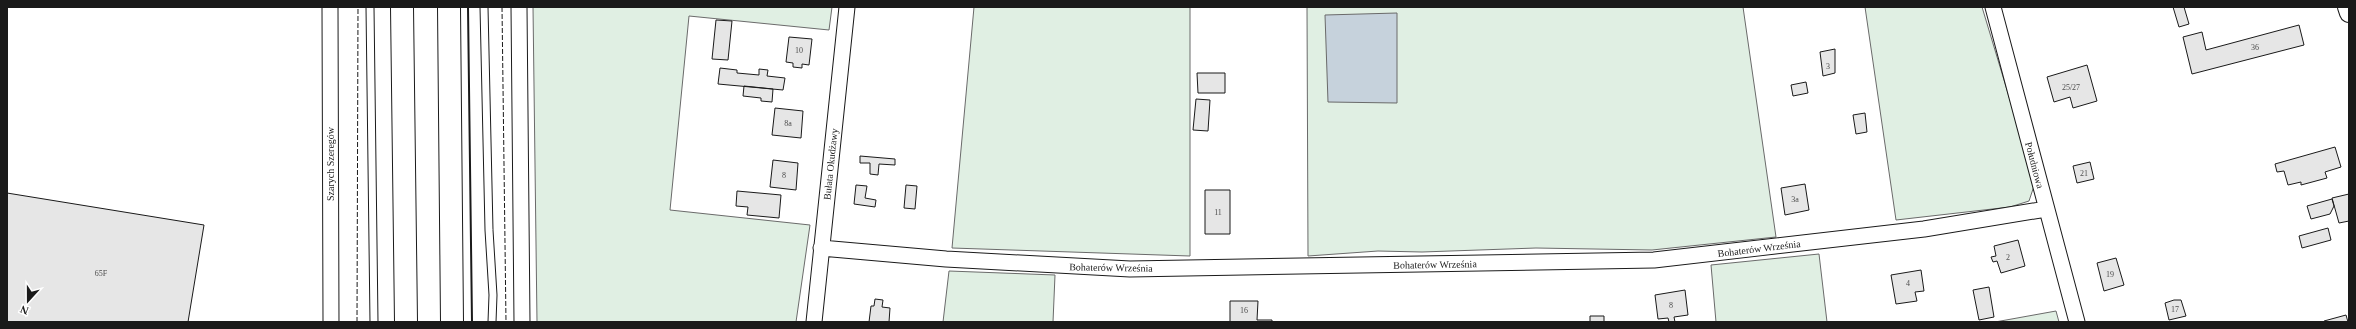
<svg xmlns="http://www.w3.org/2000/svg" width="2356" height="329" viewBox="0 0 2356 329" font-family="'Times New Roman',serif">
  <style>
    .green { fill: #e0efe3; stroke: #6a6a6a }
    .water { fill: #c6d2dc; stroke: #6a6a6a }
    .building { fill: #e6e6e6; stroke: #1a1a1a }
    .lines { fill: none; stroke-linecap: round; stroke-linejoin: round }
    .service-casing { stroke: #1a1a1a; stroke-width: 9 }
    .minor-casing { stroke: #1a1a1a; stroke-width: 17 }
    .tertiary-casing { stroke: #1a1a1a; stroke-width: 20 }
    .motorway-casing { stroke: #1a1a1a; stroke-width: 24 }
    .service { stroke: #fff; stroke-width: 7 }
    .minor { stroke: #fff; stroke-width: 15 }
    .tertiary { stroke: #fff; stroke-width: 18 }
    .motorway { stroke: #fff; stroke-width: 22 }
    .fence { stroke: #1a1a1a; stroke-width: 1; stroke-dasharray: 5 2; stroke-linecap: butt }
    .wall { stroke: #1a1a1a; stroke-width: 2 }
    .labels { text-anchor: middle; stroke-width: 3; stroke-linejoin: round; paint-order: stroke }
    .number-label { font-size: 8px; fill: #4d4d4d }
    .street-label { font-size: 10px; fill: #1a1a1a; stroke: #fff }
  </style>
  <rect width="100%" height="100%" fill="#fff"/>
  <path class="green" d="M533,7H832L829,30L689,16L670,210L810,225L796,322H537Z
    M974,7H1190V256L952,248Z
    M1307,7H1743L1776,237L1652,250L1536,248L1422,252L1378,251L1308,256Z
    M1865,7H1982L2035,183L2029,201L2010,207L1896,220Z
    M1819,254L1827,322H1716L1711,265Z
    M949,271L1055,275L1053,322H943Z
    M2056,311L2059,322H1995Z"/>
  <path class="water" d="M1397,13V103L1328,102L1325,15Z"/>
  <path class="building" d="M2173,7H2184L2189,24L2179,27Z
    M716,20L732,21L728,60L712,59Z
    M2299,25L2304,45L2192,74L2183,37L2202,32L2206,50Z
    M789,37L812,39L809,65L802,64V68L793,67V63L786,62Z
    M1835,49V73L1823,76L1820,52Z
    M2087,65L2097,101L2073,108L2070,97L2054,102L2047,77Z
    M720,68L737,70V73L759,75V69L768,70L767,76L785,78L783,90L718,84Z
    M1197,73H1225V93H1198Z
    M1806,82L1808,93L1793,96L1791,85Z
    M744,86L773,89L772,102L761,101V98L743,96Z
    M1196,99L1210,100L1208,131L1193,130Z
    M775,108L803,111L801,138L772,135Z
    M1865,113L1867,132L1856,134L1853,115Z
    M2335,147L2341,167L2325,172L2327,178L2301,185V182L2288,185L2284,171L2277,172L2275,164Z
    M860,156L895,159V165L879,164L878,175L870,174V163H860Z
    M773,160L798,163L796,190L770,187Z
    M2090,162L2094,179L2077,183L2073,166Z
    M1805,184L1809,210L1785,215L1781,188Z
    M856,185L867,186L865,198L876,200L875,207L854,204Z
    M906,185L917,186L915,209L904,208Z
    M1205,190H1230V234H1205Z
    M737,191L781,195L779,218L747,215L748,207L736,206Z
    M7,193L204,225L188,322H7Z
    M2349,194V221L2339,223L2332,198Z
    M2332,199L2334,206L2330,214L2311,219L2307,206Z
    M2328,228L2331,240L2302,248L2299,236Z
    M2018,240L2025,266L2001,273L1997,261L1993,262L1991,257L1996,256L1994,246Z
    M2116,258L2124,285L2104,291L2097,263Z
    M1921,270L1924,291L1915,292L1917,301L1896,304L1891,275Z
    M1989,287L1994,317L1979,320L1973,290Z
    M1685,290L1688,315L1674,317L1675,322H1669L1668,318L1658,319L1655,295Z
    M875,299L883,300L882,307L890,308L889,322H869L871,306H874Z
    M2174,300H2181L2186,316L2169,320L2165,303Z
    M1230,301H1258L1257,320H1272V322H1230Z
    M2346,315L2348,322H2324V321Z
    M1590,316H1604V322H1590Z"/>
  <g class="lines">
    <defs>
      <path id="service" d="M370,7L374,322
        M484,7L489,230L493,295L492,322"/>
      <path id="minor" d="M330,7L331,322
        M519,7L522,322
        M1993,7L2077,322
        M821,248L946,259L1130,269L1654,260L1924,229L2046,209
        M814,322L847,7"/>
      <path id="tertiary" d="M2347,7L2349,13"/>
      <path id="motorway" d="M402,7L406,322
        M449,7L452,322"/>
    </defs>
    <use href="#service" class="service-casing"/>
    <use href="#minor" class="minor-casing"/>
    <use href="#tertiary" class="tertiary-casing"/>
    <use href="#motorway" class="motorway-casing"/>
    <use href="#service" class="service"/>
    <use href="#minor" class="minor"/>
    <use href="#tertiary" class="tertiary"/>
    <use href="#motorway" class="motorway"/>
    <path class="fence" d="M502,7L506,322
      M357,322L358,7"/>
    <path class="wall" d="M468,7L472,322"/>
  </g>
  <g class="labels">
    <g class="number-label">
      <text x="2255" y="50">36</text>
      <text x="799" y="53">10</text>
      <text x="1828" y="69">3</text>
      <text x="2071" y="90">25/27</text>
      <text x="788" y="126">8a</text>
      <text x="2084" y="176">21</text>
      <text x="784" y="178">8</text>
      <text x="1795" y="202">3a</text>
      <text x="1218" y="215">11</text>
      <text x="2008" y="260">2</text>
      <text x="101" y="276">65F</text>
      <text x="2110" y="277">19</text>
      <text x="1908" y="286">4</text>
      <text x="1671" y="308">8</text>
      <text x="2175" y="312">17</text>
      <text x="1244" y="313">16</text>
    </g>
    <g class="street-label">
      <text transform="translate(330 164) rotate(-90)" y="4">Szarych Szeregów</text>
      <text transform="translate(830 164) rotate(-84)" y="4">Bułata Okudżawy</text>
      <text transform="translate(2035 165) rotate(75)" y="4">Południowa</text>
      <text transform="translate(1759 248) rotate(-7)" y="4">Bohaterów Września</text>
      <text transform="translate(1435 264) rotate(-1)" y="4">Bohaterów Września</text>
      <text transform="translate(1111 267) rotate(1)" y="4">Bohaterów Września</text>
    </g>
  </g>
  <rect width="2356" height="329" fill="none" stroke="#1a1a1a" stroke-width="16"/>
  <g transform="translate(28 301) rotate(201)" stroke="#ffffff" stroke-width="3" paint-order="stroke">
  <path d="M0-3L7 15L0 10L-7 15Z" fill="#1a1a1a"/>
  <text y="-6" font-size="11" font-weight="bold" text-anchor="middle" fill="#1a1a1a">N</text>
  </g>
</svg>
